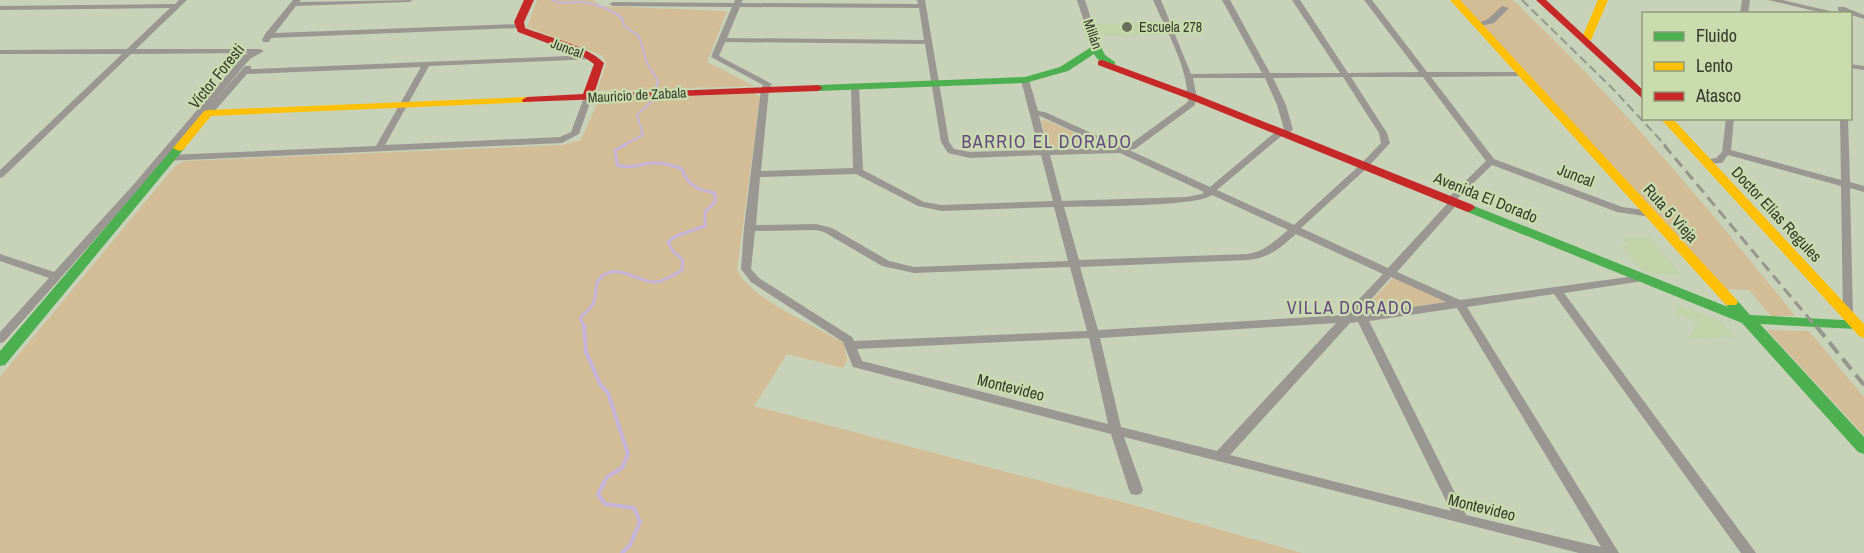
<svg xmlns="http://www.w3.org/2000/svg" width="1864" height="553" viewBox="0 0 1864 553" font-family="'Archivo Narrow',sans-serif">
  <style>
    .built { fill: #c2d2a9 }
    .green { fill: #d3bd97 }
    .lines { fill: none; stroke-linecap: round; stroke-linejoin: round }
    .stream-far2 { stroke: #c6b4da; stroke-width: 2 }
    .stream-far1 { stroke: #c6b4da; stroke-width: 3 }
    .stream { stroke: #c6b4da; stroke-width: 4 }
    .street { fill: #9a9691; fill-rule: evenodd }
    .fast { fill: #4caf50; fill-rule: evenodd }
    .slow { fill: #ffc107; fill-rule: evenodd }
    .jam { fill: #c62828; fill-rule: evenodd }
    .rail-far2 { stroke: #95978c; stroke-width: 2; stroke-dasharray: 9 4.5; stroke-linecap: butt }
    .rail-far1 { stroke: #95978c; stroke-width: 3; stroke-dasharray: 11 6; stroke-linecap: butt }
    .rail { stroke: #95978c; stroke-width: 4; stroke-dasharray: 14 7; stroke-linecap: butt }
    .poi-dot { fill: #68705c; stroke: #cadcad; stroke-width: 2 }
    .labels { text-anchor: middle; stroke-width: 4.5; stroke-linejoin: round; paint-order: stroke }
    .far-poi-label { font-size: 14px; fill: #353c2a; stroke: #cadcad; text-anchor: start }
    .far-street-label { font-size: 14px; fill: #353c2a; stroke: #cadcad }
    .street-label { font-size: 16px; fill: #353c2a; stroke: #cadcad }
    .neighbourhood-label { font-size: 18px; letter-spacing: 1.5px; fill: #654884; stroke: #cadcad }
  </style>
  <rect width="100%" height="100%" fill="#c7d2b8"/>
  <path class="built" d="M1155,23L1160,35L1100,36L1097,24Z
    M1649,237L1681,274H1653L1640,269L1621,246H1629L1622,238Z
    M1679,305L1722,322L1734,337L1689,338L1698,322L1675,314Z"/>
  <path class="green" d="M537,0H593L601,6L727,11L707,62L754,86L597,91L606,64L603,56L527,27Z
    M1456,0H1512L1517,4C1618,100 1708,207 1795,316H1771L1749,290L1726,289Z
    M754,93L760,97L737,270C750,298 812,324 840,341L845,345L847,361L843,368L787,354L754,406L1137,506L1302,553H0V377L176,165L185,161L562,145L581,140L598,101Z
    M1041,120H1045L1101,144V146L1049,148Z
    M1396,278L1444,300L1445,302L1363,313L1361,312L1392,279Z
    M1767,330L1809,331L1864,397V435Z"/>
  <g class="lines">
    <path class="stream-far2" d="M552,0C561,5 566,2 576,2C591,2 610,8 622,18L624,26L639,36L647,63L658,81L655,92
      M622,146L643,135L637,115L651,102L652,96"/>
    <path class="stream-far1" d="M585,328L580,318C584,314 590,309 593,304C598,295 593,284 601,277C619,262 637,283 656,282C666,281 674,275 682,270L683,260L673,251L668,242L676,236L705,226V212L715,202V193C699,190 687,186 682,169C672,165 663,162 652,163C640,164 630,169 617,165L615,150L625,145"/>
    <path class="stream" d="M584,326L586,352L600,384L608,393L628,454L622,468L607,477L598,494L605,504L634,508L640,522L630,545L622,553"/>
    <path class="street" d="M179,0H187L136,49H260L264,51L250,59L211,104L245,66H251V69L593,55L597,57L593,59L429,66L385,145L560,137L571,132L585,95H588L592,97L579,134L562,143L164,161L4,342L0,343V332L49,278L0,261V254L54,272L134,184L244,55L249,53L131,54L3,177L0,178V170L122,54H0V50L127,49L170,8L0,10V6L175,4ZM421,67L376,146L168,155L201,116L211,115L247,74Z
      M293,0H301L299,2L413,0L409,2L296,6L275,33L519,24L523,26L519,28L271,38L269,42H263L262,40L265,34Z
      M735,0H743L741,3L918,4L917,0H925L949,142L954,149L970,152L1039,150L1021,80L1025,78L1029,80L1038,111L1045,112L1122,147L1129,145L1188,102C1188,67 1167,32 1153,0H1161L1191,74L1262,73L1222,0H1230L1270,73H1340L1292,0H1300L1348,73L1419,72L1364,0H1372L1427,72H1525L1526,74L1522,76L1431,77L1494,159L1622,207L1651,211L1656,214L1651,217L1617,212L1492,165L1458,198L1454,208L1397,272L1460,300L1643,275L1647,276L1648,278L1647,280L1643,281L1564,293L1756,553H1741L1554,294L1467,307L1619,553H1579L1124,437L1143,490L1141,494L1136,495L1131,494L1129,490L1111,434L853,367L843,342L751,282L741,269L744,228L761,89L763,85L711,57L732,7L613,6L609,4L613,2L734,3ZM740,7L919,8L924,40L727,38ZM725,42L925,44L941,142L948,153L970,158L1041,155L1053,201L942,205L924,202L863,170L859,86L855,84L851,86L853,168L761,171L769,89L772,84L719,56ZM1343,77L1379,133L1381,143L1361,164L1294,225L1217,190L1279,138L1293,130L1286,105L1273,78ZM1351,77H1423L1486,161L1451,195L1446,205L1388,268L1301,228L1367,168L1390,143L1387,133ZM1193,78H1265L1277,105L1284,129L1273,134L1210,187L1129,150L1135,149L1195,105L1196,93ZM1039,116H1040L1109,148L1048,150ZM1120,153L1204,192L1202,194L1186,197L1062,201L1050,155ZM856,174L918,206L942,211L1054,207L1068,261L914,267L889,261L832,228L816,224L756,225L760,177ZM1212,195L1288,230C1275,241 1265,251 1248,254L1079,260L1064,207C1089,206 1197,207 1212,195ZM816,230L824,232L882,266L914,273L1070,267L1087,331L854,341L852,337L759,278L751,269L755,231ZM1296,234L1383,274L1344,315L1098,330L1080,267L1248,260C1271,257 1279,249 1296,234ZM1391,277L1446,302L1357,315ZM1457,308L1601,547L1466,515L1369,321ZM1358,322L1451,511L1230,455L1350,323ZM1336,323L1217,451L1121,427L1100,338ZM1089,338L1108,424L862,361L857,349Z
      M1077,0H1085L1100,47L1099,49H1096L1092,47Z
      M1742,0H1750L1748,14H1740Z
      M1768,0H1782L1843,14H1827Z
      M1502,6L1509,8L1494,23L1477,27L1473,25L1488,19Z
      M1838,7H1844L1864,15V19L1838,11Z
      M1850,64L1864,66V70L1850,68Z
      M1726,118H1734L1731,150L1841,180L1840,118H1848L1850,182L1864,186V192L1850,188L1853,316L1852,319H1844L1843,316L1841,186L1728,155L1722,163L1703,164L1701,162L1703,160L1716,158L1722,152Z"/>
    <path class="fast" d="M1096,44L1100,45L1105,55L1115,62V66C1106,68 1098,61 1094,54L1068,71L1025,83L818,91L813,88L818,85L1025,77L1060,67Z
      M179,145L185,148L183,150L5,365L0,366V351L175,146Z
      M1469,204L1728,307L1724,302L1726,299H1736L1750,315L1861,321L1863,324L1861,327L1856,329L1760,324L1864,437V454L1858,452L1742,323L1465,211L1463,208Z"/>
    <path class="slow" d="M1450,0H1460L1736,299L1738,302L1736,305H1726Z
      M1598,0H1608L1591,40L1583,42L1581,40Z
      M527,97L532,100L531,102L211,116L183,150L179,151L173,148L204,111L208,110Z
      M1660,118H1672L1864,324V338L1859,336Z"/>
    <path class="jam" d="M524,0H534L524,22L525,28C548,37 588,46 604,63L594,94L818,85L823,88L818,91L523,102L522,100L527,97L583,94L594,64L584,57L518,32L514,22Z
      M1536,0H1546L1644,91V100Z
      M1102,60L1197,95L1473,205L1475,208L1469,212L1465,211L1189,99L1098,65V61Z"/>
    <path class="rail-far2" d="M1522,0L1614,90L1666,146"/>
    <path class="rail-far1" d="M1664,145L1817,328"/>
    <path class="rail" d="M1816,326L1864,385"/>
  </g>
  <circle class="poi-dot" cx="1127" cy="27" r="6"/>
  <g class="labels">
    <g class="far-poi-label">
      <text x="1139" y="32">Escuela 278</text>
    </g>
    <g class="far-street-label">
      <text transform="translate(1093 34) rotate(71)" y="5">Millán</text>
      <text transform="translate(567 48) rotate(20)" y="5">Juncal</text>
      <text transform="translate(637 95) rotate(-3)" y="5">Mauricio de Zabala</text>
    </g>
    <g class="street-label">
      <text transform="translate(216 76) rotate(-51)" y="6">Víctor Foresti</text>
      <text transform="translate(1576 175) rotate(21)" y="6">Juncal</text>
      <text transform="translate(1486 197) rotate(22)" y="6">Avenida El Dorado</text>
      <text transform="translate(1671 213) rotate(48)" y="6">Ruta 5 Vieja</text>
      <text transform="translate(1777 214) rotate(47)" y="6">Doctor Elías Regules</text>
      <text transform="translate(1011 387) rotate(14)" y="6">Montevideo</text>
      <text transform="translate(1482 507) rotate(14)" y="6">Montevideo</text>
    </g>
    <g class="neighbourhood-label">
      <text x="1047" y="148">BARRIO EL DORADO</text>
      <text x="1350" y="314">VILLA DORADO</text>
    </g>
  </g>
  <rect x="1642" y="12" width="210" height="108" fill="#cadcad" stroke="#8e9c79" stroke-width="1.5"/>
  <rect x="1654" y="32" width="30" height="9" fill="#4caf50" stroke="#8e9c79" stroke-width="1.5"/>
  <text x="1696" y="42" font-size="18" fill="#353c2a">Fluido</text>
  <rect x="1654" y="62" width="30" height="9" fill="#ffc107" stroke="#8e9c79" stroke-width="1.5"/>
  <text x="1696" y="72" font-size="18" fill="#353c2a">Lento</text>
  <rect x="1654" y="92" width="30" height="9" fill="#c62828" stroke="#8e9c79" stroke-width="1.5"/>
  <text x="1696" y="102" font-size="18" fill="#353c2a">Atasco</text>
</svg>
